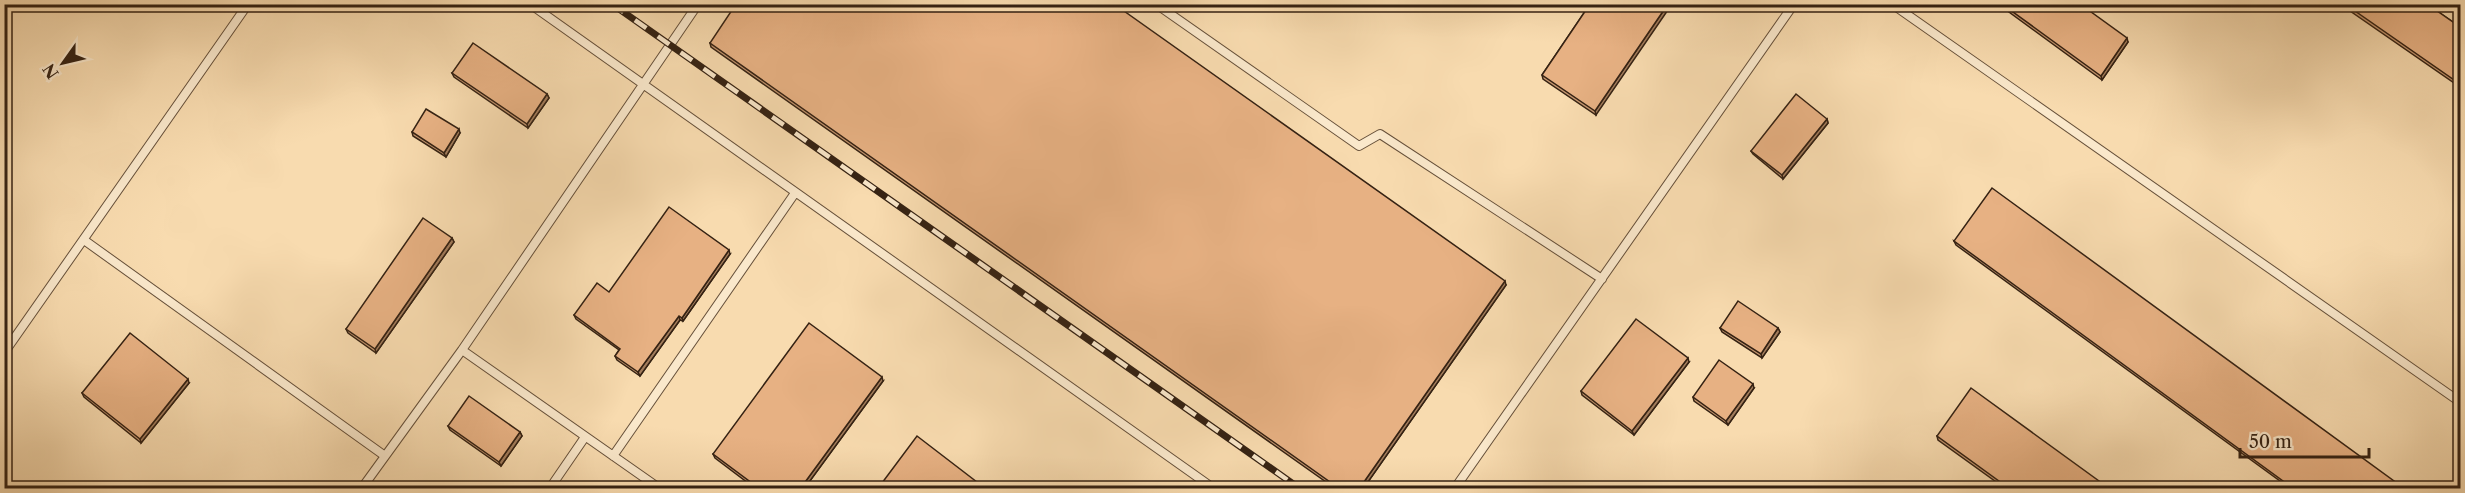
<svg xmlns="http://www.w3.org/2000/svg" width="2465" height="493" viewBox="0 0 2465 493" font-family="'Libre Caslon Text',serif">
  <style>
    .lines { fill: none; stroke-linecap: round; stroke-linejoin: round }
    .lane-casing { stroke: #66503a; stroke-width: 10 }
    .lane { stroke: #fae8cb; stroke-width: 8 }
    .rail-casing { stroke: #352213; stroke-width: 7 }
    .rail { stroke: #fae8cb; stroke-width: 4.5; stroke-dasharray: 14; stroke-linecap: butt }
    .wall { fill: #c79871; stroke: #352213; stroke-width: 1.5 }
    .shaded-wall { fill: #a27c5c; stroke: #352213; stroke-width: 1.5 }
    .building { fill: #e7b183; stroke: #352213; stroke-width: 1.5 }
  </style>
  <rect width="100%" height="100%" fill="#f8dbaf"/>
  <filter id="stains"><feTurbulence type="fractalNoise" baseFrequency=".00333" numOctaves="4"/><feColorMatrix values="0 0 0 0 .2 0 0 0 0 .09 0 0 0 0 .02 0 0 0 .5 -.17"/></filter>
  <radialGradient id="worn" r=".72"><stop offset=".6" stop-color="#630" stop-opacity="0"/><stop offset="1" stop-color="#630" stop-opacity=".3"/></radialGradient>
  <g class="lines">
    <defs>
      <path id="lane" d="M530,4L1213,488
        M1156,4L1359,146L1380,134L1602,279
        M1892,4L2460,402
        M84,240L385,456
        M462,350L659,488
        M4,353L248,4
        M613,456L795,193
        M362,488L462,350L698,4
        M550,488L585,437
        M1455,488L1794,4"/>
    </defs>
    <use href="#lane" class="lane-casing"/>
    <use href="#lane" class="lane"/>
    <defs>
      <path id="rail" d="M612,4L1299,488"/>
    </defs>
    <use href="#rail" class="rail-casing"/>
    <use href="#rail" class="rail"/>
  </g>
  <path class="wall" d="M1590,4L1596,115L1543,79L1542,75Z
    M1998,4H2080L2128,42L2102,80Z
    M2340,4H2427L2460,27V87Z
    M710,43L1506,285L1363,489H1336L711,47Z
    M452,73L547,94L549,98L528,128L454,77Z
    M1827,119L1828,123L1783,179L1753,154L1751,151Z
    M412,132L460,133L446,157L413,136Z
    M452,238L454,242L376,353L348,333L346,329Z
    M1954,241L2405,489H2291L1956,245Z
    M730,254L683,321L680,320L640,376L617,360L615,356L619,350L576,319L574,315Z
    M1720,328H1778L1780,332L1762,358L1722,332Z
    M1689,362L1634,435L1582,395L1581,391Z
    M883,381L804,489H756L715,458L713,454Z
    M189,383L141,443L84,397L82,393Z
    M1754,388L1728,425L1694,401L1693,397Z
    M448,426L520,432L522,436L501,466L450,430Z
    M1937,436L2110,489H2006L1938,440Z"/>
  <path class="shaded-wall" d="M1668,4H1672L1596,115L1595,111Z
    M2127,38L2128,42L2102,80L2101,76Z
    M547,94L549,98L528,128L527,124Z
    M1827,119L1828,123L1783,179L1782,175Z
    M459,129L460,133L446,157L444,153Z
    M452,238L454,242L376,353L375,349Z
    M729,250L730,254L683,321L682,318Z
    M1505,281L1506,285L1363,489H1359Z
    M679,316L680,320L640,376L638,372Z
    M1778,328L1780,332L1762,358L1761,354Z
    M1688,358L1689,362L1634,435L1632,431Z
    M882,377L883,381L804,489H800Z
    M188,379L189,383L141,443L140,439Z
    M1753,384L1754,388L1728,425L1726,421Z
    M520,432L522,436L501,466L499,462Z"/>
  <path class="building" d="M736,4H1114L1505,281L1359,489H1340L710,43Z
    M1590,4H1668L1595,111L1542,75Z
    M2002,4H2080L2127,38L2101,76Z
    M2345,4H2427L2460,27V84Z
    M473,43L547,94L527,124L452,73Z
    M1796,94L1827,119L1782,175L1751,151Z
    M426,109L459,129L444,153L412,132Z
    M1992,188L2405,489H2294L1954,241Z
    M669,207L729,250L682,318L679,316L638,372L615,356L620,349L574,315L597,283L609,292Z
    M423,218L452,238L375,349L346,329Z
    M1738,301L1778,328L1761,354L1720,328Z
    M1636,319L1688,358L1632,431L1581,391Z
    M809,323L882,377L800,489H760L713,454Z
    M130,333L188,379L140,439L82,393Z
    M1719,360L1753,384L1726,421L1693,397Z
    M1971,388L2110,489H2010L1937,436Z
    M469,396L520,432L499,462L448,426Z
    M917,436L986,489H881L879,487Z"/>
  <rect width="2465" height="493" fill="none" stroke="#f8dbaf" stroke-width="24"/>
  <rect x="6" y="6" width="2453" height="481" fill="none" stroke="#352213" stroke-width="3"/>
  <rect x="12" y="12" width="2441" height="469" fill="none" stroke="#352213" stroke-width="1.5"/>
  <g transform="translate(63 63) rotate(236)" stroke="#fae8cb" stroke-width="4.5" paint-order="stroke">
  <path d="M0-4.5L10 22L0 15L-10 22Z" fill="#352213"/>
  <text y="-9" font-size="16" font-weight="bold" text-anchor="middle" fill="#352213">N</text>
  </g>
  <path d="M2240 448v9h129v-9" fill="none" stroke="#352213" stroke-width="3"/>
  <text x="2249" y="448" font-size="18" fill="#352213" stroke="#fae8cb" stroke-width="4.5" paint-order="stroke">50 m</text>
  <rect width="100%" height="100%" filter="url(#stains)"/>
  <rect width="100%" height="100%" fill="url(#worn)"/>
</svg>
